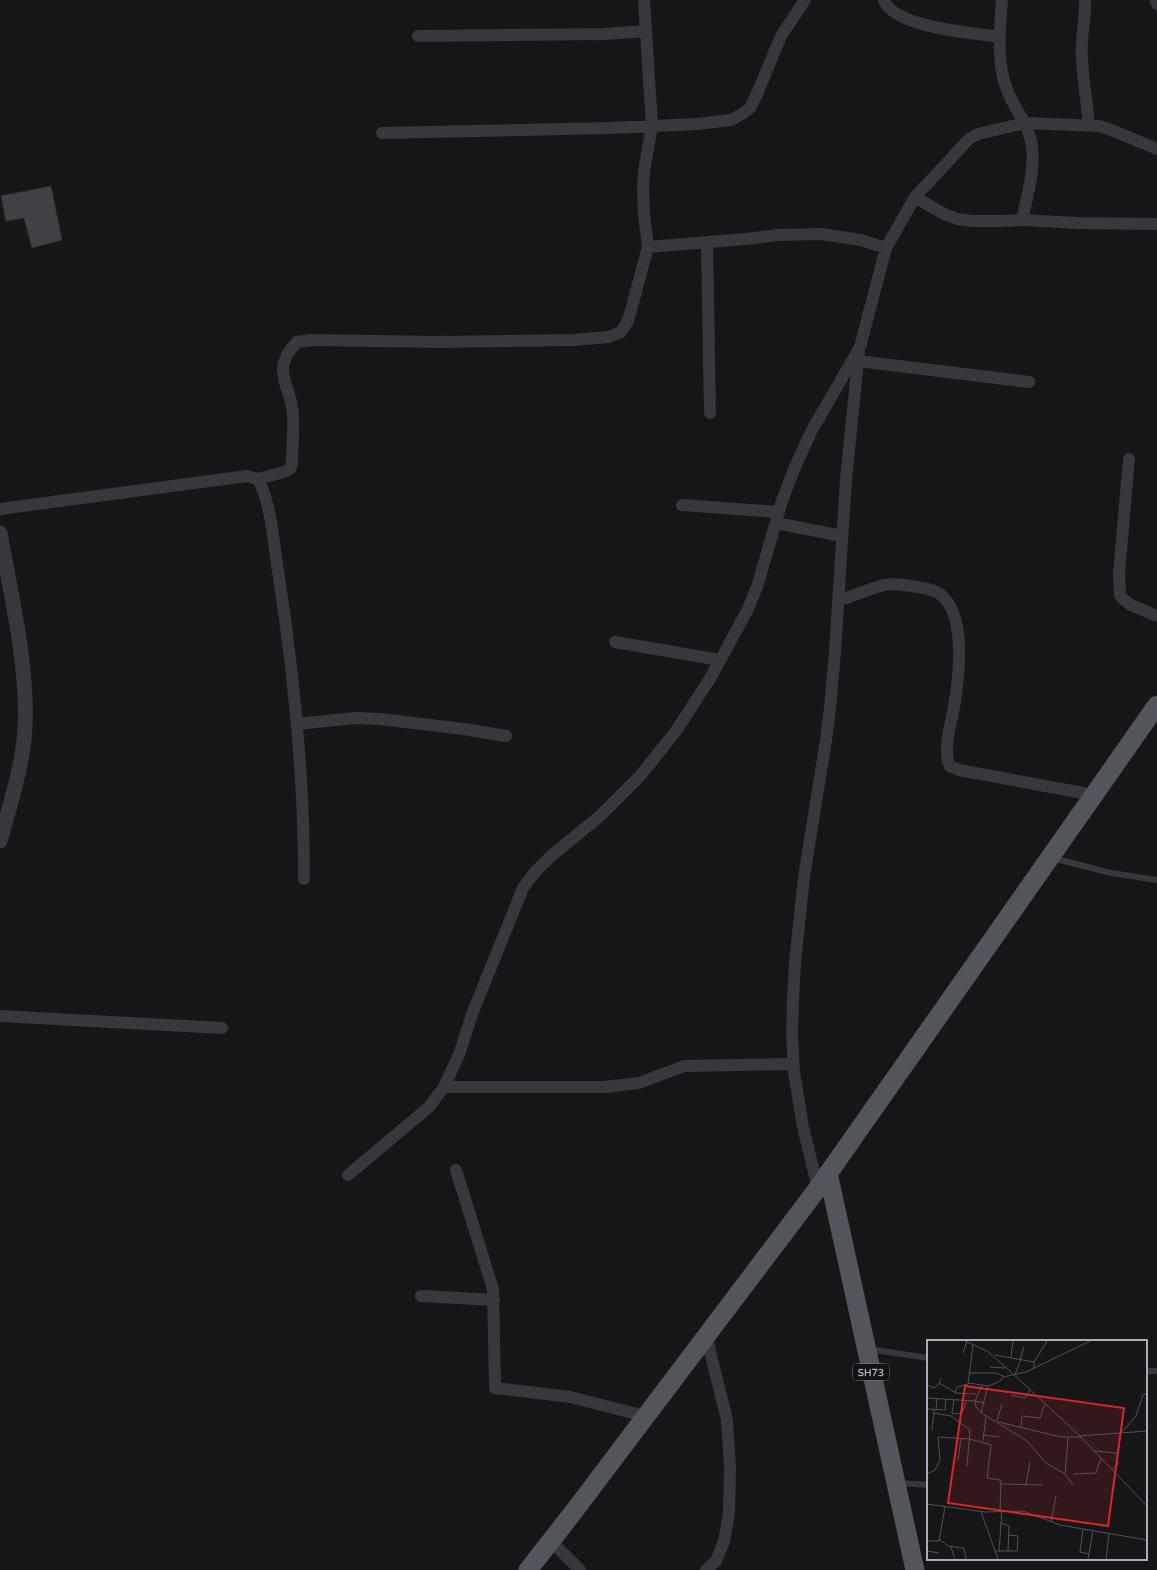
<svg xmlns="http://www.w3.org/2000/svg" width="1157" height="1570" viewBox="0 0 1157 1570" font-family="'Varela Round',sans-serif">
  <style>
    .building { fill: #404145; stroke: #303034 }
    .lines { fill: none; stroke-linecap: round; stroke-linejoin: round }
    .service { stroke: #37383d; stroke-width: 6 }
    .minor { stroke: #37383d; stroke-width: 12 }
    .tertiary { stroke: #37383d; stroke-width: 15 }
    .primary { stroke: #53555c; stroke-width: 19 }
    .labels { text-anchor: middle; stroke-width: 3.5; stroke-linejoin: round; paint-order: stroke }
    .shield { fill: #111113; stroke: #7b7e86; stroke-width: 1 }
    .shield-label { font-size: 10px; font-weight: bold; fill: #a8adb8 }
    .inset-road { fill: none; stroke: #505258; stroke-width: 1 }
    .view { fill: #d62828; fill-opacity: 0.15; stroke: #d62828; stroke-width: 2 }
    .inset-edge { fill: none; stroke: #a8adb8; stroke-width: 2 }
  </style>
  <rect width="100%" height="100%" fill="#161618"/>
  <path class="building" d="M51,186L62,240L32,248L24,218L6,221L1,196Z"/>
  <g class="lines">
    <path class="service" d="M1052,858L1111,873L1157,880
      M868,1349L928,1358
      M1146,1371H1157
      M897,1483L928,1485"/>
    <path class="minor" d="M884,0C894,28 974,33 1000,37
      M1085,0C1086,20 1080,39 1082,59C1083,81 1087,103 1089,125
      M1156,0L1157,4
      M418,36L605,34L646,31
      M382,133L609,128L697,124L731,120L742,114L750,108L757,94L781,36L805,0
      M915,197L942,213L957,219L972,221H1000L1022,220L1078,223L1157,224
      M1022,220C1027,197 1035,170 1032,147C1031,138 1028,131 1025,123L1099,126L1109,129L1157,149
      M707,242L710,413
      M648,247L746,239L777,235L821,234L861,240L886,248
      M858,361L1029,382
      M1129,459L1119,573L1120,595L1123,599L1131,605L1157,616
      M258,479L284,472L290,469L292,463C292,447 294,430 293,414C291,384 269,371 297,342L311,340L438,342L574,340L609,337L621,332L628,321L648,247L644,214L643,190L644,171L652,126L644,0
      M682,505L779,512
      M0,509L247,476L258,479C272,506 273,541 278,571C294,673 304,776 304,879
      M776,523L842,536
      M838,601C853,596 869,589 884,585C895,583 906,585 917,587C925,588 934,590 940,594C967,614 959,678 954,707C951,725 942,750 950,766L959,770L1094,795
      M615,642L720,660
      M297,724L355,718L380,719L464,729L506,736
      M0,1016L222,1028
      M444,1087H605L639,1083L684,1066L793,1064
      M456,1170L493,1289L495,1388L570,1397L645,1416
      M348,1175L429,1107L444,1087L460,1052L472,1014L523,888L535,872L551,856L600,816L640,776L676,731L711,677L747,611L757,587L782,501L795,467L812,430L860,347L886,248L915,197L969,139L978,134L1025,123C1015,108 1005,90 1002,72C998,49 1000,24 1002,0
      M818,1188L803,1127L794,1072L792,1035L793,1001L795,962L804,877L826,740L830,708L835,652L846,479L859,351
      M421,1296L494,1300
      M551,1541L580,1570
      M706,1570L716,1561L724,1541L729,1513L730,1468L727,1420L706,1335"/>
    <path class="tertiary" d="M0,533C11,595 28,665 25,727C23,766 10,804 0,841"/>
    <path class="primary" d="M828,1173L915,1570
      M528,1570L575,1510L818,1188L1157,705"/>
  </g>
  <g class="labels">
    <rect class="shield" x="853" y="1364" width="36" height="16" rx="3"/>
    <g class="shield-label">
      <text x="871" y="1376">SH73</text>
    </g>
  </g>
  <g transform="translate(927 1340)">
    <rect width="220" height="220" fill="#161618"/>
    <path class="inset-road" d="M38,1L60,11L84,32L154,97L220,166M36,13L40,1M68,15L107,22M84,17L86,1M93,19L97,7M63,27L78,28M107,29V22L120,1M43,33H69L76,36M88,35L94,19M14,38L12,43L29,53L49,54M41,43L62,46L73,41L76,37L99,32L163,1M0,45L7,48L12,44M55,45L48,61L58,63M28,52L30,47L41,44L46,5M84,55L98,58L103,50M0,58L48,61L49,67L56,74L100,101L119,123L138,134L146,145M0,69L18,70L19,59M9,70L10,58M7,73L24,76L43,90L40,126M25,73L27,60M54,73L61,46M25,74L35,73L39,62M70,81L75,64M71,82L134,97H154M94,87L95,76L113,78L118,64M5,90L7,70M194,93L209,76L216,55L220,53M56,95L73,97M152,96L220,91M56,101L59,77M167,111L190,113L191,124L186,129M31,121L34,98M0,134L8,130L13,120L11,97L43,99L64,105L60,138L73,140L74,144M138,134L141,98M147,134L169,133L174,118M99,144L103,122M0,164L58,172L96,171L133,185L220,200M73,171L74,144L115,145M54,172L71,219M124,182L129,156M74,183L82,186L81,211M156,189L153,212L162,214M12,199L21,206L37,208L39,219M0,201H12L18,167M24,207L28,219M0,211L12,213M68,211H90L91,196L82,195M72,211L75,171M161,219L166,191M179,219L182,194"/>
    <path class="view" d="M38,46L197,68L181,186L21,163Z"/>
    <rect width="220" height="220" class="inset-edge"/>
  </g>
</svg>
